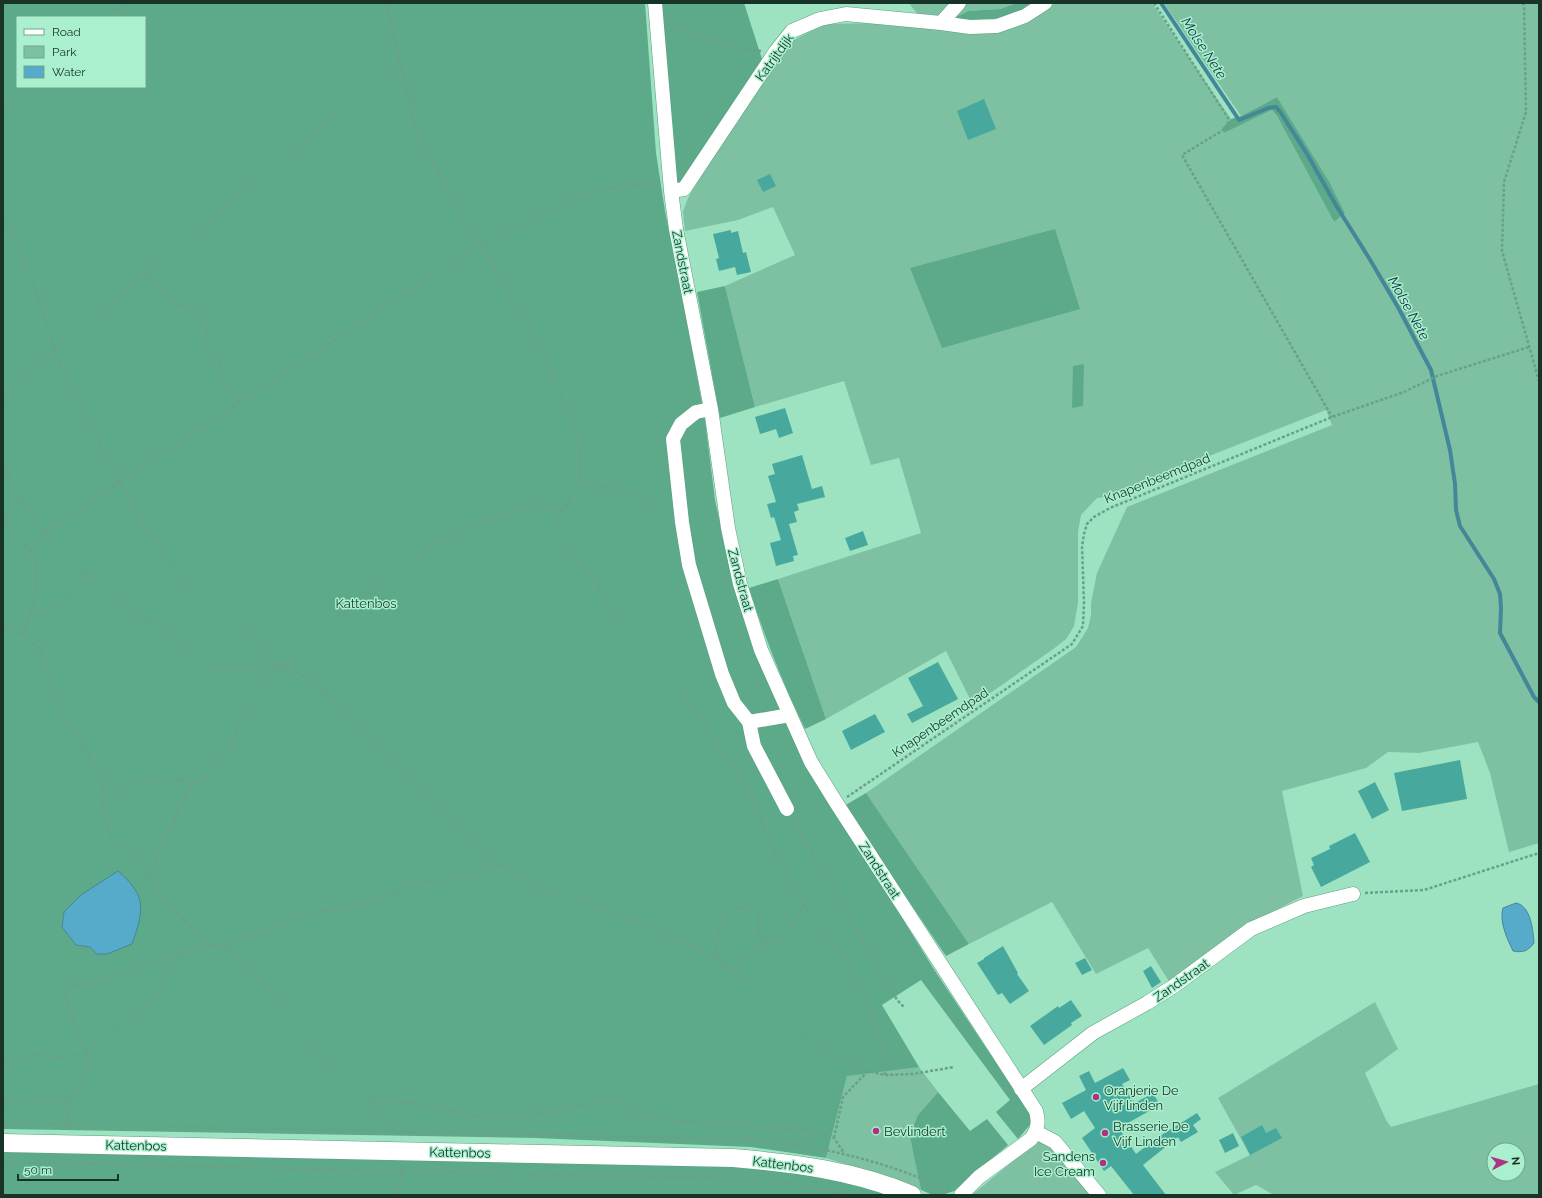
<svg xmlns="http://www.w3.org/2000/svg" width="1542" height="1198" viewBox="0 0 1542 1198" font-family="Raleway,sans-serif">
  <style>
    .green { fill: #7dc1a2; fill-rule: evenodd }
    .forest { fill: #5caa89; fill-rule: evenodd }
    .water { fill: #56abca; stroke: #438799 }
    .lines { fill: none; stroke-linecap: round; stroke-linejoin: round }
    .stream { stroke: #438799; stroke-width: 4 }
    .building { fill: #47a99d }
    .minor-casing { stroke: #5a9f81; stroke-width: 15 }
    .major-casing { stroke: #5a9f81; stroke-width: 19 }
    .path { stroke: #6aa087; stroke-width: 2.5; stroke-dasharray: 3 2; stroke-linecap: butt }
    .minor { stroke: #fff; stroke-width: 14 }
    .major { stroke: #fff; stroke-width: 18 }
    .poi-dot { fill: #ad3184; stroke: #aaf0cf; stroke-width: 1.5 }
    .labels { text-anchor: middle; stroke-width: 3; stroke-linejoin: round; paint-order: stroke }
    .street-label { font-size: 13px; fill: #183428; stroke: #aaf0cf }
    .park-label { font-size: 13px; fill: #1c3f30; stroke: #aaf0cf }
    .poi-label { font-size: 13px; fill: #183428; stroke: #aaf0cf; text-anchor: start }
    .water-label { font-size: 14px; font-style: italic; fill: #0f3644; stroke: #aaf0cf }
  </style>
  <rect width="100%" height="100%" fill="#9de3c2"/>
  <path class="green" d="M909,3H1017L1000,9L968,11L948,21L921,19Z
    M1055,3H1152L1231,119L1222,128L1224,133L1272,110L1277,116L1334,222L1345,213L1330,183L1277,97L1241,116L1164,3H1539V843L1509,852L1490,773L1478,742L1419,753L1388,752L1366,768L1282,791L1303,896L1241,928L1170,983L1148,948L1096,974L1052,902L969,944L866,793L1076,647L1088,628L1091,615V603L1097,573L1127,507L1332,425L1326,410L1105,497L1097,498L1081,515L1078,532V603L1074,626L1070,633L1066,639L1052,650L973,705L946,651L826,719L778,579L921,533L899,458L871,465L844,381L755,407L725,286L795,255L773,207L738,220L685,231L683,211L688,198L738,116L790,42L825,24L881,23L969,31L1036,16Z
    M1375,1002L1398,1049L1365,1073L1386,1120L1391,1127L1539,1084V1195H1274L1256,1185L1234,1195L1215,1172L1250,1155L1218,1098ZM1494,1150H1518V1174H1494Z
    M891,1051L919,1067L938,1092L918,1115L916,1164L921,1190L880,1175L826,1158L847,1076Z
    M1048,1140L1092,1195H972L1035,1143Z"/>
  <path class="forest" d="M3,3H645L656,153L665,211L688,326L705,420L715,500L736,594L809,767L933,968L1034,1120L1018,1139L996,1112L1010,1100L921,980L882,1005L919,1067L847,1076L826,1158L751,1147L536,1138L3,1129ZM17,17H145V87H17ZM105,880L90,947L76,945L62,927L64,912L81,895Z
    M660,3H744L762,59L683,182L677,183Z
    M1017,3H1036C1007,21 982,21 948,21L968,11L1000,9Z
    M1277,97L1330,183L1345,213L1334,222L1277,116L1272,110L1224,133L1222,128L1231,119L1241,116Z
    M1055,229L1080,309L942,348L910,268Z
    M725,286L755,407L720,418L697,292Z
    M1084,364L1083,406L1072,408L1073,366Z
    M778,579L826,719L805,729C783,684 764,636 749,588Z
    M866,793L969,944L946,956L844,806Z
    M938,1092L970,1131L987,1119L1008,1145L954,1191L942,1195H933L921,1190L910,1136L918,1115Z
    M3,1152L752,1167C799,1172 845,1178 888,1195H3Z"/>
  <path class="water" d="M118,871C147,896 144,910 132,944L107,954H97L90,947L76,945L62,927L64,912L81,895Z
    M1516,903C1531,906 1533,930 1534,943C1528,951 1523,953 1513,951C1507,938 1499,922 1503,908Z"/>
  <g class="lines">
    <path class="stream" d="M1161,3L1239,120L1268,108L1276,107L1281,113L1307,154L1337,207L1369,258L1399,309L1431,370L1450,450L1455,484L1456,510L1460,526L1494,579L1500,594L1501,608L1500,633L1534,697L1539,702"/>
  </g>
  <path class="building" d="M984,99L996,129L968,140L957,111Z
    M770,174L776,186L763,192L757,180Z
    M731,230V233L738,231L743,253L746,252L751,272L737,275L735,267L719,271L716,259L719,258L713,234Z
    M785,408L793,433L779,438L776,429L760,434L755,417Z
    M802,455L812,489L822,486L825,497L797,504L799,510L794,512L797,522L789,524L798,555L793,556L794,561L776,566L770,543L781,540L774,517L771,518L767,504L776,502L768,476L775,474L772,464Z
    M863,531L868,545L850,551L845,538Z
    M938,662L958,699L912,723L907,714L923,706L908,678Z
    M875,714L885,732L851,750L842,731Z
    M1460,760L1467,799L1402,811L1394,773Z
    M1375,782L1389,810L1372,819L1358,791Z
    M1355,833L1370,862L1321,887L1311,867L1314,865L1311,858L1330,849L1329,846Z
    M1003,946L1018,973L1017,974L1029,991L1010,1004L1002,993L998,995L977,963L984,959V958Z
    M1085,958L1092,970L1082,975L1075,963Z
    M1151,966L1161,982L1152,988L1143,971Z
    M1071,1000L1082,1016L1071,1023L1072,1025L1044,1045L1030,1026L1058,1006L1059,1008Z
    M1123,1068L1130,1080L1122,1084L1135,1103L1153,1093L1160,1105L1119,1128L1136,1154L1155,1139L1197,1113L1201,1119L1193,1125L1198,1132L1181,1142L1178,1137L1143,1165L1166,1195H1134L1111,1166L1104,1171L1082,1138L1095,1128L1084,1111L1071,1119L1062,1103L1086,1090L1079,1076L1089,1071L1095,1083Z
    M1262,1125L1266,1133L1276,1128L1282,1138L1250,1155L1241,1137Z
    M1233,1133L1239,1146L1225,1153L1219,1140Z"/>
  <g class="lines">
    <defs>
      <path id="minor" d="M655,3L671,191L676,229L711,409L728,528L740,584L761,650L811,762L837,804L1036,1111C1039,1122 1038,1129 1031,1139L979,1177L961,1195
        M941,23L959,3
        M671,191L684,189L776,51L792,31L820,19L846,14L941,23L970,27L997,26L1025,16L1045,3
        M711,409L696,412L681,424L673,439L682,522L689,565L722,674L734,703L749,722L754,746L787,809
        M749,722L790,715
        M1021,1089L1093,1033L1147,1003L1174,986L1251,929L1304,906L1353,894
        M1036,1132L1055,1142L1099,1195"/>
      <path id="major" d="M3,1143L733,1158C794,1163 856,1171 912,1195"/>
    </defs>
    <use href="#minor" class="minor-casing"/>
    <use href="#major" class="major-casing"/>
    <path class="path" d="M386,3L417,134L459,209L534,334L579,435L580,480L563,510L556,528L593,579L621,627L649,660L680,689L751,794L775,854L804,905L813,918L843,956L863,993L876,1032L886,1055L885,1075
      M1154,3L1228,118V127L1182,155L1332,417
      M1522,3L1524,5L1526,112L1504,182L1502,251L1539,381
      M110,17L126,3
      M669,21C689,36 736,49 761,51
      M409,101L423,97
      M3,115L34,87
      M647,170L653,184
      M3,215L31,277L65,377L147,533L182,577L282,667
      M146,272L175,305L195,310L207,326L205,345L217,358L225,383L240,402
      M3,402L55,348L400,63
      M3,463L21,500L44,533L80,569L127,610L174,635L207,667H283L300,674L342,706L499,864L541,889L586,901L699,949L750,981L807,1038L834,1054L868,1071L885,1075L913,1074L954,1067
      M580,480L628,493L668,515
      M3,518L21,500
      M3,521C12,530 23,540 30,551C45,577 31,609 23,635
      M30,551L44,533L240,402L480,245L569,202L603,189L653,184L657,186
      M30,615L51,610L67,598L85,573
      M3,625L23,635L39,648L57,704L103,778L102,802L111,839L134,855L166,900L181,917L212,945
      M734,769L747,760
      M847,797L1072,644L1083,626L1084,602L1082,546L1084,534L1087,524L1094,517L1110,508L1332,417L1404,392L1437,376L1529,347
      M102,802L134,782L178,779L193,784
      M793,819L897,1000L905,1008
      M151,879L156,857L190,786L204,778L227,754L249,705L268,678L283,667L309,641L435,541L528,506L563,510
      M1365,893L1424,890L1539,853
      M222,947L306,913L360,906L386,897L408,884L443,880L477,874L499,864
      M723,964C721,960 717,954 717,950C715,939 721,914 732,910C741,907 749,908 758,910L759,935L765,944
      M729,969L765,944L772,943L786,934L804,905
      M3,1063L35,1055L66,1058L87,1051L111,1034L158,992L169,971L187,951L212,945L222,947L240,957L259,974L276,1000L302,1033L369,1099L396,1132
      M369,1100L427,1104L484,1118L523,1117L615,1098L644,1117L676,1121L741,1124L782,1130L798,1128L834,1138L844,1153
      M3,1104L25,1099H71
      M3,1123L754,1139C825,1147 886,1161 950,1191
      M67,1130L71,1099L90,1066C84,1039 70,1016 64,988L113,977L143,964L186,951
      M834,1138L843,1097L868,1071
      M3,1162L753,1179L784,1182L850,1195
      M398,1195L402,1166"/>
    <use href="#minor" class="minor"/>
    <use href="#major" class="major"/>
  </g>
  <g class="poi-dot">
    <circle cx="1096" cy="1097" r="4"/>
    <circle cx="876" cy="1131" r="4"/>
    <circle cx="1105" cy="1133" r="4"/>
    <circle cx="1103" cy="1163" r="4"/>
  </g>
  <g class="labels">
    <g class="street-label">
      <text transform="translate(774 57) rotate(-54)" y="5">Katrijtdijk</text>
      <text transform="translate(683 262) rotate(79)" y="5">Zandstraat</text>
      <text transform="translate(1157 478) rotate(-22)" y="5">Knapenbeemdpad</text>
      <text transform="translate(741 580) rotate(75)" y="5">Zandstraat</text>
      <text transform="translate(940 722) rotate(-34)" y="5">Knapenbeemdpad</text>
      <text transform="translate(880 870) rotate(57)" y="5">Zandstraat</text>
      <text transform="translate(1181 980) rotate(-35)" y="5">Zandstraat</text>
      <text transform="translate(136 1145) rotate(1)" y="5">Kattenbos</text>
      <text transform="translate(460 1152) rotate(1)" y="5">Kattenbos</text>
      <text transform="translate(783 1164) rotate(7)" y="5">Kattenbos</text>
    </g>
    <g class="park-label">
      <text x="366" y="608">Kattenbos</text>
    </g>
    <g class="poi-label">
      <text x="1104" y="1095">Oranjerie De<tspan x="1104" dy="15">Vijf linden</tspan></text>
      <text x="1113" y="1131">Brasserie De<tspan x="1113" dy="15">Vijf Linden</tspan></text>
      <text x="884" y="1136">Bevlindert</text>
      <text x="1095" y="1161" text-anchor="end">Sandens<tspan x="1095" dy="15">Ice Cream</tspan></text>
    </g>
    <g class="water-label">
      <text transform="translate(1204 48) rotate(57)" y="5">Molse Nete</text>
      <text transform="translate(1409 308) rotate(61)" y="5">Molse Nete</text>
    </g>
  </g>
  <rect width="1542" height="1198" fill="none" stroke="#183428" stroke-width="8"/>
  <rect x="16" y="16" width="130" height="72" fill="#aaf0cf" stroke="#70a58c"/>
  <rect x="24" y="29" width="20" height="6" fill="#ffffff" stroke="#70a58c"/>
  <text x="52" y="36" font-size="12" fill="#183428">Road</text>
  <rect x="24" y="46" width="20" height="12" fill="#7dc1a2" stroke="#70a58c"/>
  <text x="52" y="56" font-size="12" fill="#183428">Park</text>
  <rect x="24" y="66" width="20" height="12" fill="#56abca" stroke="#70a58c"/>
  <text x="52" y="76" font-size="12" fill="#183428">Water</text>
  <g transform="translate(1506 1162) rotate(84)"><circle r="19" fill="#aaf0cf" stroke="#70a58c"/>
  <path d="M0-3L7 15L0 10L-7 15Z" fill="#ad3184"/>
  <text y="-6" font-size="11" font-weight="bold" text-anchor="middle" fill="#183428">N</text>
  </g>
  <path d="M18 1174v6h100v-6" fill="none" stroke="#183428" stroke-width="2"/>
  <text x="24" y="1174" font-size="12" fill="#183428" stroke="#aaf0cf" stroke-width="3" paint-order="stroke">50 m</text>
</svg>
